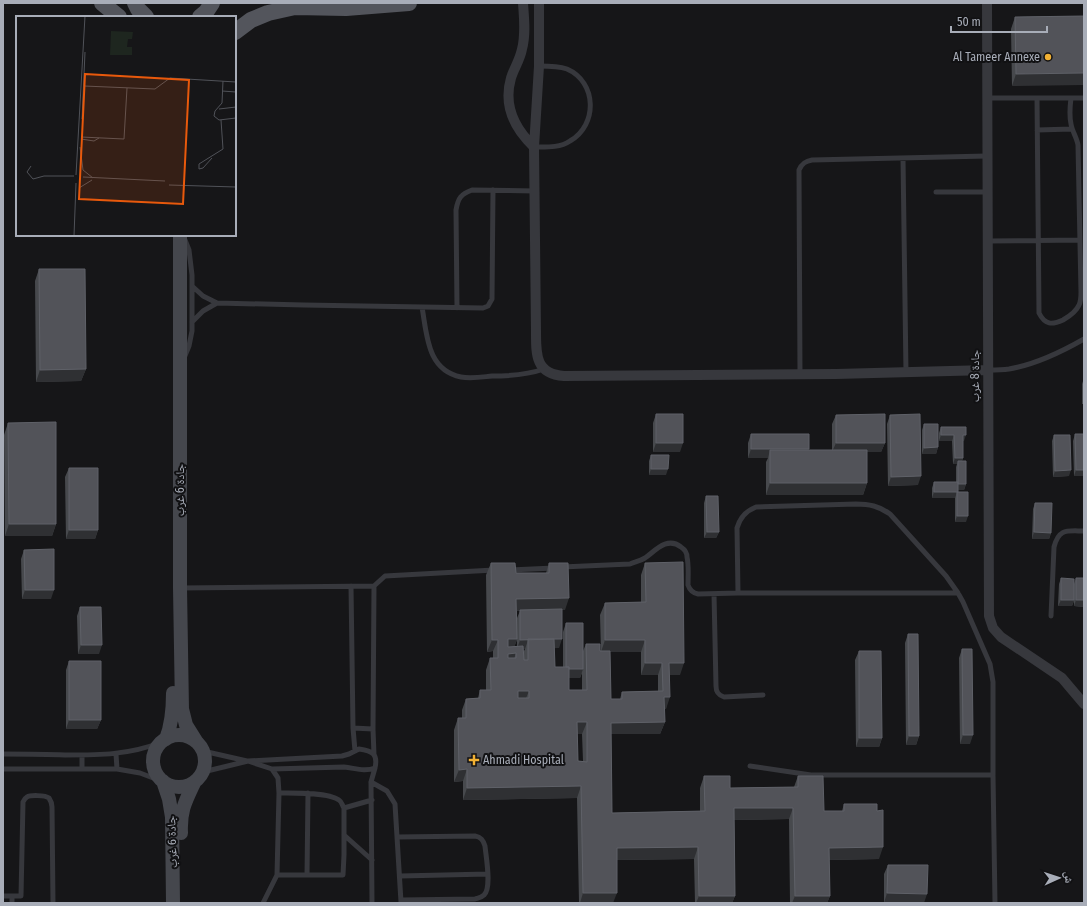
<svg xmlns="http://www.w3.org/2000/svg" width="1087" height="906" viewBox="0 0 1087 906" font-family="'Fira Sans Condensed','Noto Naskh Arabic',sans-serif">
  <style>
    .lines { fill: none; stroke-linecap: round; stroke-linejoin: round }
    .lane { stroke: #37383d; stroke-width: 5 }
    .street { stroke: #37383d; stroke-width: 10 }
    .secondary { stroke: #45474d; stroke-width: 14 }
    .primary { stroke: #53555c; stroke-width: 16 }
    .wall { fill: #47494d; fill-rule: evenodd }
    .shaded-wall { fill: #2f3033 }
    .building { fill: #525359; stroke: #5f6168; fill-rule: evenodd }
    .poi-dot { fill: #f2b134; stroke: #111113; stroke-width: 1.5 }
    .labels { text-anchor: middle; stroke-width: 4; stroke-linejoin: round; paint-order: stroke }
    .poi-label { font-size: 12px; fill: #a8adb8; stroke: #111113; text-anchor: end }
    .street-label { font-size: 12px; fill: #a8adb8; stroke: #111113 }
    .inset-road { fill: none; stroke: #505258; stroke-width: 1 }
    .view { fill: #e8590c; fill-opacity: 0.15; stroke: #e8590c; stroke-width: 2 }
    .inset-edge { fill: none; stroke: #a8adb8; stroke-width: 2 }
  </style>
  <rect width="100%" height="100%" fill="#161618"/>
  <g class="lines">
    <path class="lane" d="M987,98H1084
      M1037,98L1039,313C1045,325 1052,325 1063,320C1070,316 1076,312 1079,305C1081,301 1081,297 1081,292L1078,145C1077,138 1072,131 1071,124C1069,115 1070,106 1071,98
      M1037,130L1072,129
      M534,147C546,147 560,148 570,141C598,125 597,82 567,69C558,66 548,66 539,66
      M903,158L906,373
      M936,192H988
      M988,241L1080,240
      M192,286L203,296L217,303L304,305L483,308L488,306L492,299L493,190
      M422,307C427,335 427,370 461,377C471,379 482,377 492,376C510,376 527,375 544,369
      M457,308L456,210C458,198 461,194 472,190L535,191
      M192,322L203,311L217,303
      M184,358L189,346L192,331V275L189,250L185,240
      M988,370C995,370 1002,370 1009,369C1033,365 1063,351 1084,339
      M800,374L799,170C802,163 806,161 812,160L987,156
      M562,567L630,564C635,562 640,561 645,558C655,551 667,536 681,547C684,549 687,553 687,557C689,566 688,576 688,585C690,591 693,593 698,594L738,593H958
      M510,570L554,568
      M351,586L353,728L355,751
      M374,586L373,729L374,755
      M180,588L374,586L385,576L494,570
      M738,593L737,528C740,517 746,511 756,507L856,504C869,504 879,506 890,514L946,576L958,593L963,602L990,664L993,682V775L995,903
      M714,594L716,686C716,692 718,695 724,697L763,695
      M1051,616L1054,547C1059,528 1067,531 1084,531
      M353,728L373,729
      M203,751L247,761
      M3,754C24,754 44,754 65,755C100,755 129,755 162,742
      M116,754L117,769
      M82,755V769
      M750,766L811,775H993
      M3,769H117L140,773L161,781
      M203,772L248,761
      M371,782L387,791L395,804L401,902
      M344,808L372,800
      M344,835L372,860
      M397,837L475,836C481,837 483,840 485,846C486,857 492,888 484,895C481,898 478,898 475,899L401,900
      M277,875H343L344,855V808C342,805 342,802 339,800C328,792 294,793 279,793
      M307,875L308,793
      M400,876L488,874
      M3,896H21L23,802C24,800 25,798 27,797C30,795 45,795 49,798C51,801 52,804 52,807L53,903
      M12,896V903
      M263,903L277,875L279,793L278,778L272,769L248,761L342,756L349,754L359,749C373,751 378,754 375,768C364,772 355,768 344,767L272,769
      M372,903L371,782L375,768"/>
    <path class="street" d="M523,3C524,18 526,34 522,49C520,60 514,68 511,78C503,106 514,128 534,147
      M539,3V66L534,147L536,331C536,354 535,374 564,376L836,374L988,370
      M987,3L989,616L993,628L1001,637L1062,678L1084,704"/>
    <path class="secondary" d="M180,235V588L182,709L186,725L196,741
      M153 761a26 26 0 1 1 52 0a26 26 0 1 1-52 0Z
      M166,739C172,724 173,710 173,693
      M163,781L169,799L172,817L173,903
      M181,833C180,811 185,802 194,783"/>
    <path class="primary" d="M102,3L119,17
      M135,3L138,9L146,17
      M200,17L206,12L212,3
      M235,32L251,20L268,13L295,7L346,8L409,3"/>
  </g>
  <path class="wall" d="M1084,16L1012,86L1011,29L1015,17Z
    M39,269L86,369L81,381L36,382L35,281Z
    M1084,378V404H1082V384Z
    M656,414L680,452H653V423Z
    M836,415L885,443L881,452H867V483L863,495H766V462L768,458H748V443L751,434L809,450H832V424Z
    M890,415L918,485L888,486L887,424Z
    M8,423L56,524L52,536H5L4,435Z
    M924,424L938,447L936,454H922V430Z
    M941,427L964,441H963V458L962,461L966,484L964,490H958V492L966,522H955V498H932V488L934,482H956V467L957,464H953L952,441H939V433Z
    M1075,434H1084V476H1074L1073,441Z
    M1054,435L1069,476L1053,477L1052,441Z
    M651,455L666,475H649V461Z
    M69,468L98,530L95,539H66L65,477Z
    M706,496L719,532L716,538H704V503Z
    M1035,503L1051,533L1049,539H1032L1033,509Z
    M24,550L51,599H22L21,559Z
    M491,563L516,573H546L549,563L565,610H562L559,648H554L555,667H563V632L566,623L583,651L586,644L601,651L600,615L605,603L641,602V575L645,563L680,675H670L666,709H664L665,722L660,734H611L612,813L700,811V788L704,776L730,788L794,787L798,776L824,811H842L844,804L879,859L829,860L830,896L827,903H790L789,819L734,820L735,896L732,903H695L694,859L617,860L613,903H579L577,798L463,800V781L454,782V730L458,718H462V710L466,699L478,698L480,690H486V670L490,658H493V651L487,652L486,575ZM517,611H520L517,618ZM517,640V646L514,647ZM523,649H525L524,651V660ZM610,652H641V675H658V691L622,692L620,699H611ZM582,673V690H569V678H580ZM577,734H582L583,761H578Z
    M1061,578L1074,584L1076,578H1084V607L1074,606V601L1072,606H1058L1059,584Z
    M80,607L99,654H78L77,616Z
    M908,634L919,736L916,745H906L905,643Z
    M962,649L970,744H960L959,658Z
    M859,651L882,738L879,747H856L855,660Z
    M69,661L101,720L97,729H66V670Z
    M888,865L924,903H884V874Z"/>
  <path class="shaded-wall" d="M1084,73V85L1012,86L1016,74Z
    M86,369L81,381L36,382L40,370Z
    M941,435H954L952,441H939Z
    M963,435H966L964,441H960Z
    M656,443H683L680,452H653Z
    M836,443H885L881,452H832Z
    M938,447L936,454H922L924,448Z
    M751,449H809L806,458L770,450L768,458H748Z
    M955,458H963L961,464L958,461L957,464H953Z
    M651,469H668L666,475H649Z
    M1071,470L1069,476L1053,477L1055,471Z
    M1076,470H1084V476H1074Z
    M921,476L918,485L888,486L891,477Z
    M770,483H867L863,495H766Z
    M958,484H966L964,490H956Z
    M934,492H957L955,498H932Z
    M957,516H968L966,522H955Z
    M9,524H56L52,536H5Z
    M69,530H98L95,539H66Z
    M707,532H719L716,538H704Z
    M1034,532L1051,533L1049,539H1032Z
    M25,590H54L51,599H22Z
    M569,598L565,610L512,611L516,599Z
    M1061,600H1074L1072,606H1058Z
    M1076,600H1084V607L1074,606Z
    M508,639H517L513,651H504Z
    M562,639L559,648L528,649V640Z
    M492,640H498L493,651L487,652Z
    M520,640H528L525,649H517Z
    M605,640H645L641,652H601Z
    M81,645H102L99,654H78Z
    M516,653L512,665L504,666L508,654Z
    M645,663H662L658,675H641Z
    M669,663H684L680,675H665Z
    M566,669H583L580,678H563Z
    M518,691H529L524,703H514Z
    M664,697H670L666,709H660Z
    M69,720H101L97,729H66Z
    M577,722H587L582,734H573Z
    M665,722L660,734H607L611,723Z
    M963,735H973L970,744H960Z
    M909,736H919L916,745H906Z
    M859,738H882L879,747H856Z
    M467,769L463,781L454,782L459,770Z
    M581,786L577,798L463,800L467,788Z
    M734,808H793L789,819L729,820Z
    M698,847L694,859L612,860L617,848Z
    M883,847L879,859L825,860L829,848Z
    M583,893H617L613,903H580Z
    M887,893L927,894L924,903H884Z
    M699,896H735L732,903H696Z
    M795,896H830L827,903H792Z"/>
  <path class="building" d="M1084,16V73L1016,74L1015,17Z
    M39,269H85L86,369L40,370Z
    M656,414H683V443H656Z
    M885,414V443H836V415Z
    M920,414L921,476L891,477L890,415Z
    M56,422V524H9L8,423Z
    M924,424H938V447L924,448Z
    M941,427H966V435H963V458H955L954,435H941Z
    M751,434H809V449H751Z
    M1075,434H1084V470H1076Z
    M1054,435H1070L1071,470L1055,471Z
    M770,450H867V483H770Z
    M651,455H669L668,469H651Z
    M958,461H966V484H958Z
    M69,468H98V530H69Z
    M934,482H958V492H934Z
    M957,492H968V516H957Z
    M706,496H718L719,532H707Z
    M1035,503H1052L1051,533L1034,532Z
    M54,549V590H25L24,550Z
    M683,562L684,663H669L670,697H664L665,722L611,723L612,813L705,811L704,776H730V788L798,787V776H823L824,811H844V804H877V811L883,810V847L829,848L830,896H795L793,808H734L735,896H699L698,847L617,848V893H583L581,786L467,788V769L459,770L458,718H466V699L480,698V690H491L490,658H498V640H492L491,563H515L516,573H549V563H568L569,598L516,599L517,639H508V647L523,646L524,660H528V639H554L555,667H569V690H587L586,644H600V651H610L611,699H622V692L663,691L662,663H645V640H605V603L646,602L645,563ZM516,653V658H508V654ZM518,691H529V698H518ZM577,722H587V762L578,761Z
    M1061,578L1074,579V600H1061Z
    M1076,578H1084V600H1076Z
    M80,607H101L102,645H81Z
    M562,609V639H554L520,640V610Z
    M566,623H583V669H569V667H566Z
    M908,634H918L919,736H909Z
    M962,649H972L973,735H963Z
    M859,651H881L882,738H859Z
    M69,661H101V720H69Z
    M888,865H928L927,894L887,893Z"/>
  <g class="poi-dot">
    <circle cx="1048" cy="57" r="4"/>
    <path d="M472 754h4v4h4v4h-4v4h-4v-4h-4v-4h4z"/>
  </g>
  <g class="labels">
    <g class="poi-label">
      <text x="1040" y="61">Al Tameer Annexe</text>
      <text x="483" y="764" text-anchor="start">Ahmadi Hospital</text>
    </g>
    <g class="street-label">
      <text transform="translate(975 376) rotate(-90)" y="4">جادة 8 غرب</text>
      <text transform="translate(180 490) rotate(-90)" y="4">جادة 6 غرب</text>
      <text transform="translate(172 842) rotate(-92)" y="4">جادة 6 غرب</text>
    </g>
  </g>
  <g transform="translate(16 16)">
    <rect width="220" height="220" fill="#161618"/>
    <path d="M95,15L117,16L116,23H112L111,31H116V39H94Z" fill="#1e261f"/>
    <path class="inset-road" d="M207,65L206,87L199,95L198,100L203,104L220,102M68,70L139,73L154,62L220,66M206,75L220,76M203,93L220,91M66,103L69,36M65,121L108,123L111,72M65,123L78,125L83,122M64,131L67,154L77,162M196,142L187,152L183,153V148L207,133L205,104M15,150L11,156L17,163L28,160H58M60,159L69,0M67,161L149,165M153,169L220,171M63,172L76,164M58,220L60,167"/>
    <path class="view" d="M69,58L173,64L167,188L63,183Z"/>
    <rect width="220" height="220" class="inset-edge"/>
  </g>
  <rect width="1087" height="906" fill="none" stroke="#a8adb8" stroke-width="8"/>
  <g transform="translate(1059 878) rotate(87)" stroke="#111113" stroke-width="3" paint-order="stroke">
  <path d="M0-3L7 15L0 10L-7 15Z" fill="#a8adb8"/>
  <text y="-6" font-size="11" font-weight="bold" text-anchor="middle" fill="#a8adb8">ش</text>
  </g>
  <path d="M951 26v6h96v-6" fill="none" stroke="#a8adb8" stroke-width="2"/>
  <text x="957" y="26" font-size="12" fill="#a8adb8" stroke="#111113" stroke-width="3" paint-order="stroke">50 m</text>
</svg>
